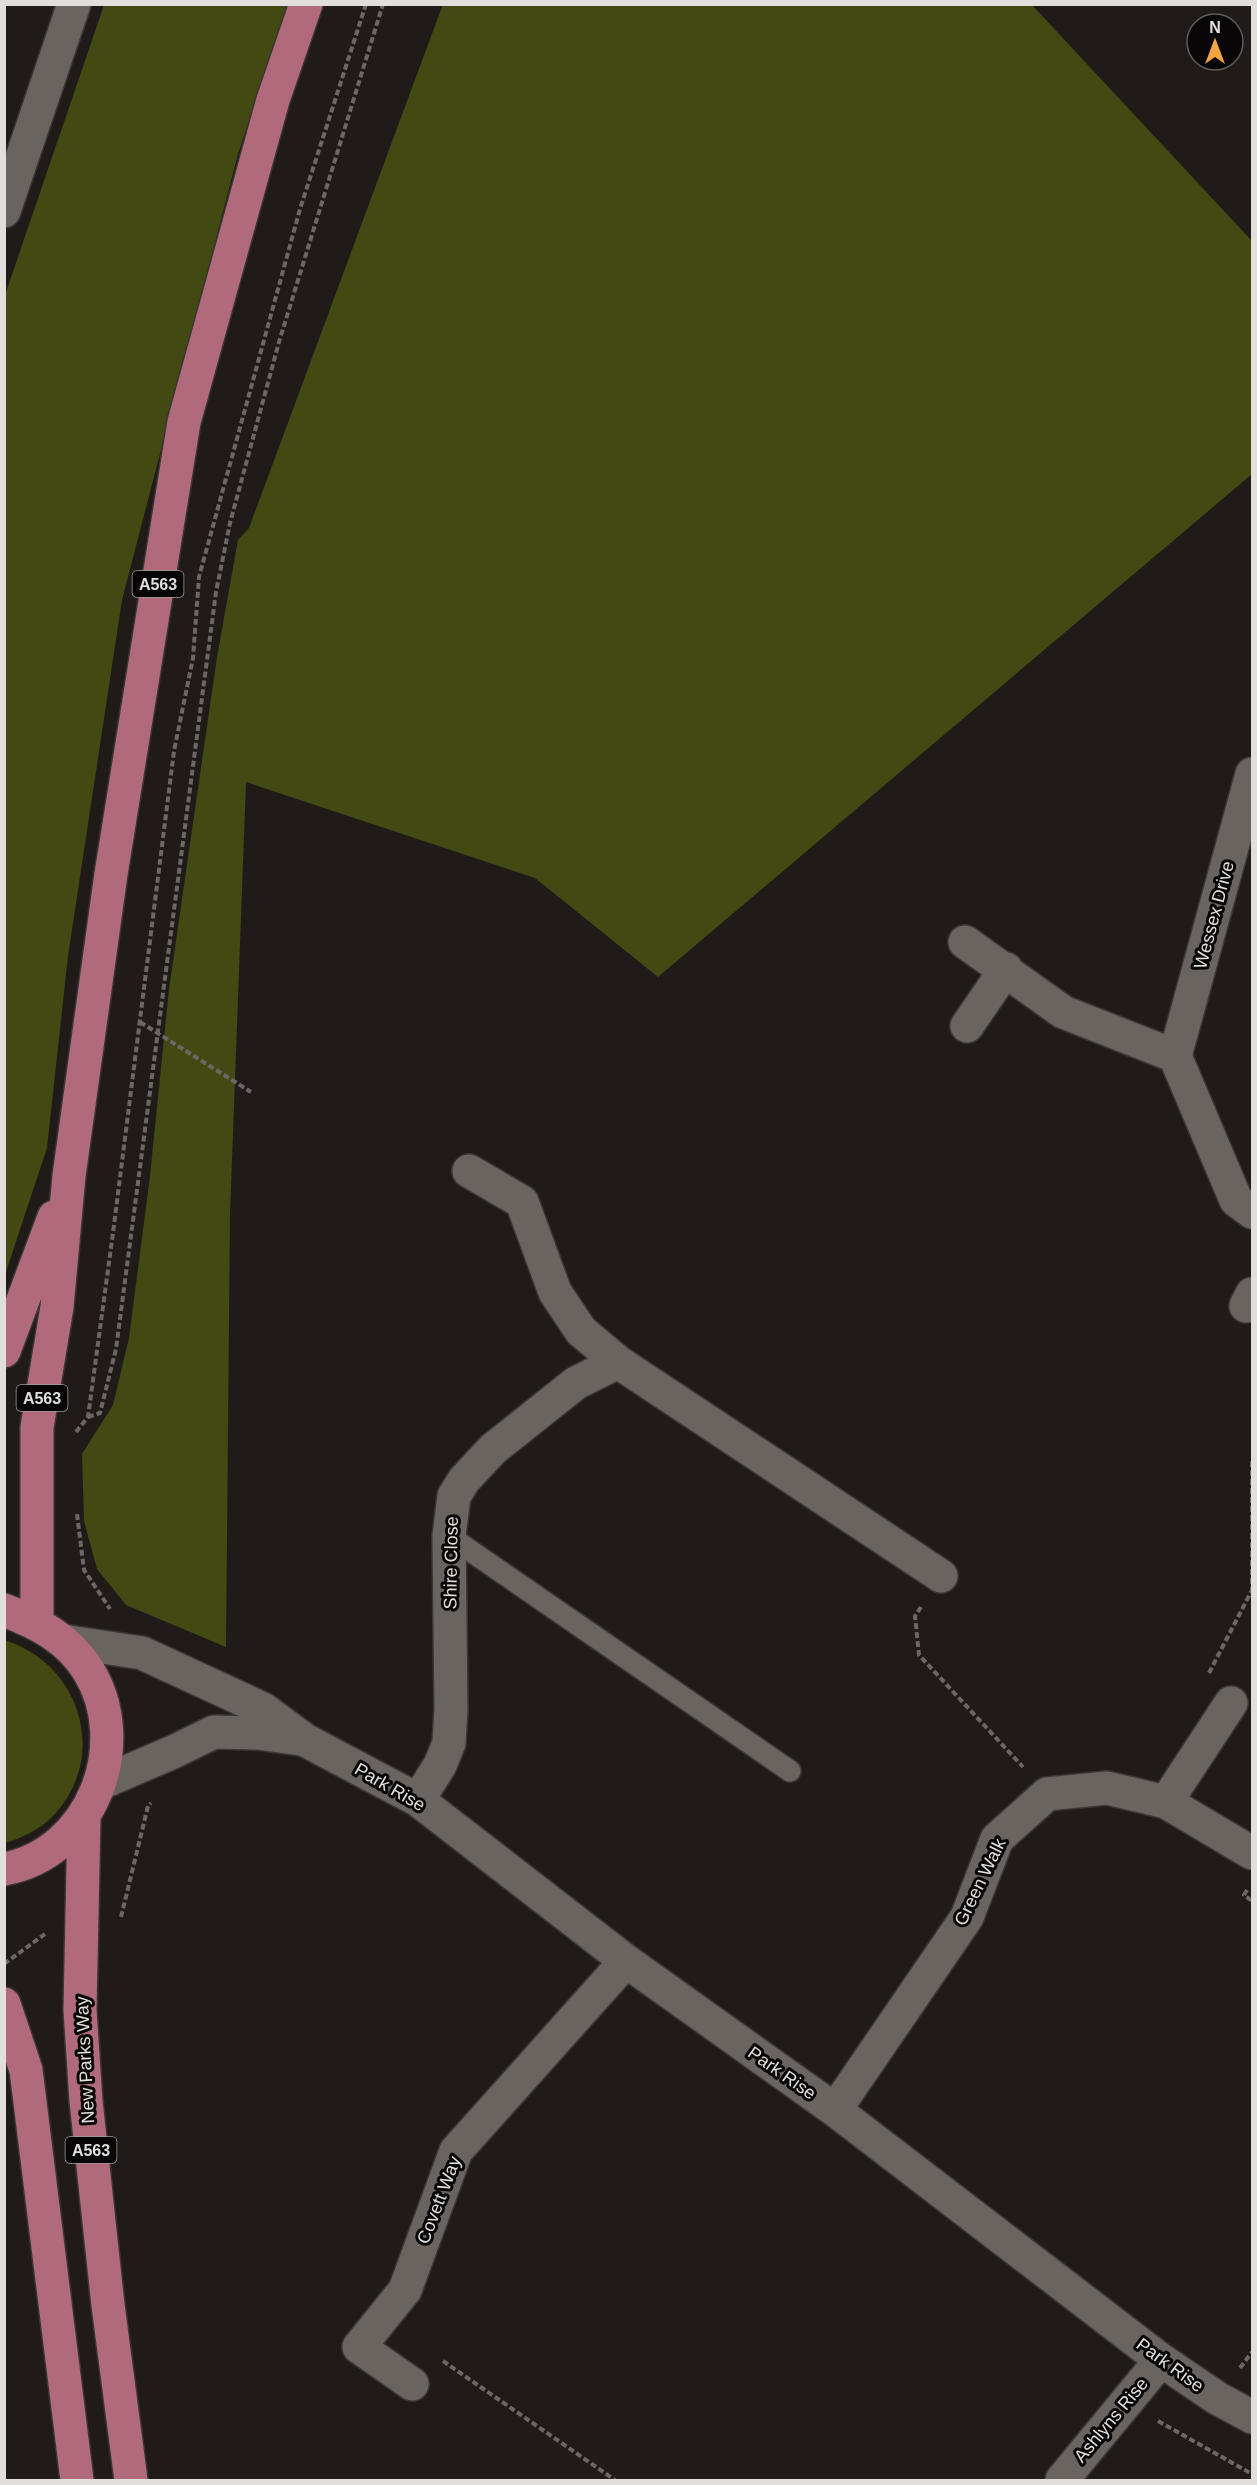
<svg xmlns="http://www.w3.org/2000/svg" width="1257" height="2485" viewBox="0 0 1257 2485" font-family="Helvetica,sans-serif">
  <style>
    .green { fill: #424913 }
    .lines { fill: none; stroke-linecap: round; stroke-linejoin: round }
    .service-casing { stroke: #3a3634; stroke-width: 24 }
    .minor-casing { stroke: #3a3634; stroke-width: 36 }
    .trunk-casing { stroke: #3a3634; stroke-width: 36 }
    .path { stroke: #6c6765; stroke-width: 4; stroke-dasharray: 6 3; stroke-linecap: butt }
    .service { stroke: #6a6461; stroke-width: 21 }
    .minor { stroke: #6a6461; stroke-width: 33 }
    .trunk { stroke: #b16a7c; stroke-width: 33 }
    .labels { text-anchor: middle; stroke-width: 6; stroke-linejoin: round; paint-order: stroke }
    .shield { fill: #080606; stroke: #a19d9c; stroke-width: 1.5 }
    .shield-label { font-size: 16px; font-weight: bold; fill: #e2dedc }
    .street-label { font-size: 18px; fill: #e2dedc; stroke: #080606 }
  </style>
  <rect width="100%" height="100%" fill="#201b19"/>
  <path class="green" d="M443,4L1032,5L1252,241V474L658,977L535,878L246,782L230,1214L226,1647L126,1605L97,1569L84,1521L82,1454L113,1405L129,1338L150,1176L169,989L217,657L238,540L249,528Z
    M104,5H287L238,154L122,600L68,956L47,1148L5,1275V295Z
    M4,1640C81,1663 110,1758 52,1817C39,1830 22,1838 5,1843Z"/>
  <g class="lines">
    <defs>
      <path id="service" d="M449,1536L790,1771"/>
      <path id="minor" d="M4,211L74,4
        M965,942L1063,1012L1175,1056L1252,774
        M967,1026L1006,969
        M1175,1056L1236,1200L1252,1212
        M469,1171L522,1202L555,1292L581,1331L618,1362
        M1246,1306L1252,1294
        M63,1641L142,1653L263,1709L305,1740L418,1800L626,1961L835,2110L1161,2360L1217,2398L1252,2417
        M101,1783L173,1752L214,1732L258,1733L300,1739
        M418,1800L440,1765L449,1743L451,1710L449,1536L454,1496L464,1480L493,1449L576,1383L618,1362L941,1576
        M1166,1802L1231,1703
        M835,2110L967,1917L997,1839L1047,1794L1107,1788L1166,1802L1252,1853
        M412,2384L359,2347L405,2290L456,2151L626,1961
        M1062,2480L1161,2360"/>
      <path id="trunk" d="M4,1351L54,1217
        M4,1610C38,1623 68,1638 88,1670C134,1744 92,1853 4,1869
        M37,1622V1427L57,1307L69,1176L111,874L184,422L273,100L306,4
        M84,1818L80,2010L86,2101L108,2305L131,2480
        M4,2004L26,2070L77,2480"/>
    </defs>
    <use href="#service" class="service-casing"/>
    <use href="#minor" class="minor-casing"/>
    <use href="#trunk" class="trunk-casing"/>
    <path class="path" d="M140,1022L251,1092
      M88,1417L100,1413L116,1349L216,592L230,523L279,342L383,4
      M76,1432L88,1417L113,1233L174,751L193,658L199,577L300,209L366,4
      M1252,1461V1597
      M77,1514L84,1570L110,1609
      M921,1607L915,1616L919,1655L1023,1767
      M1209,1673L1252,1590
      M1247,1890L1244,1895L1252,1901
      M121,1917L148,1806L151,1803
      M4,1964L45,1934
      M443,2361L615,2480
      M1240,2368L1252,2352
      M1158,2421L1252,2474"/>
    <use href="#service" class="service"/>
    <use href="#minor" class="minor"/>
    <use href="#trunk" class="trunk"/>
  </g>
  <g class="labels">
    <g class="shield">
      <rect x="132.5" y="571" width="51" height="26" rx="4.5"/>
      <rect x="16.5" y="1385" width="51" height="26" rx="4.5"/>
      <rect x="65.5" y="2137" width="51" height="26" rx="4.5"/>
    </g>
    <g class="shield-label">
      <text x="158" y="590">A563</text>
      <text x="42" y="1404">A563</text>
      <text x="91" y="2156">A563</text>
    </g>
    <g class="street-label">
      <text transform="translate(1214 915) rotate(-75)" y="6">Wessex Drive</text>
      <text transform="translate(451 1563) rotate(-89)" y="6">Shire Close</text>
      <text transform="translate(390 1787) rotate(30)" y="6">Park Rise</text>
      <text transform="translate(980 1882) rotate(-64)" y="6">Green Walk</text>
      <text transform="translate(85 2060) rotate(-93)" y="6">New Parks Way</text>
      <text transform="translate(782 2073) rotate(35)" y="6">Park Rise</text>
      <text transform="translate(439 2200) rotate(-69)" y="6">Covett Way</text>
      <text transform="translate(1170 2365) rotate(36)" y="6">Park Rise</text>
      <text transform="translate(1111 2420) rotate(-50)" y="6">Ashlyns Rise</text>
    </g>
  </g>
  <rect width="1257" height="2485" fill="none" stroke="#e2dedc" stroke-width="12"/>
  <g transform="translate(1215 42)"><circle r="28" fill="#080606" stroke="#5f5c5c" stroke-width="1.5"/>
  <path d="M0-4.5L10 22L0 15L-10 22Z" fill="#f3a542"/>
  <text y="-9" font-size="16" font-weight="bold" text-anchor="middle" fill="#e2dedc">N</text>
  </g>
</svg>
